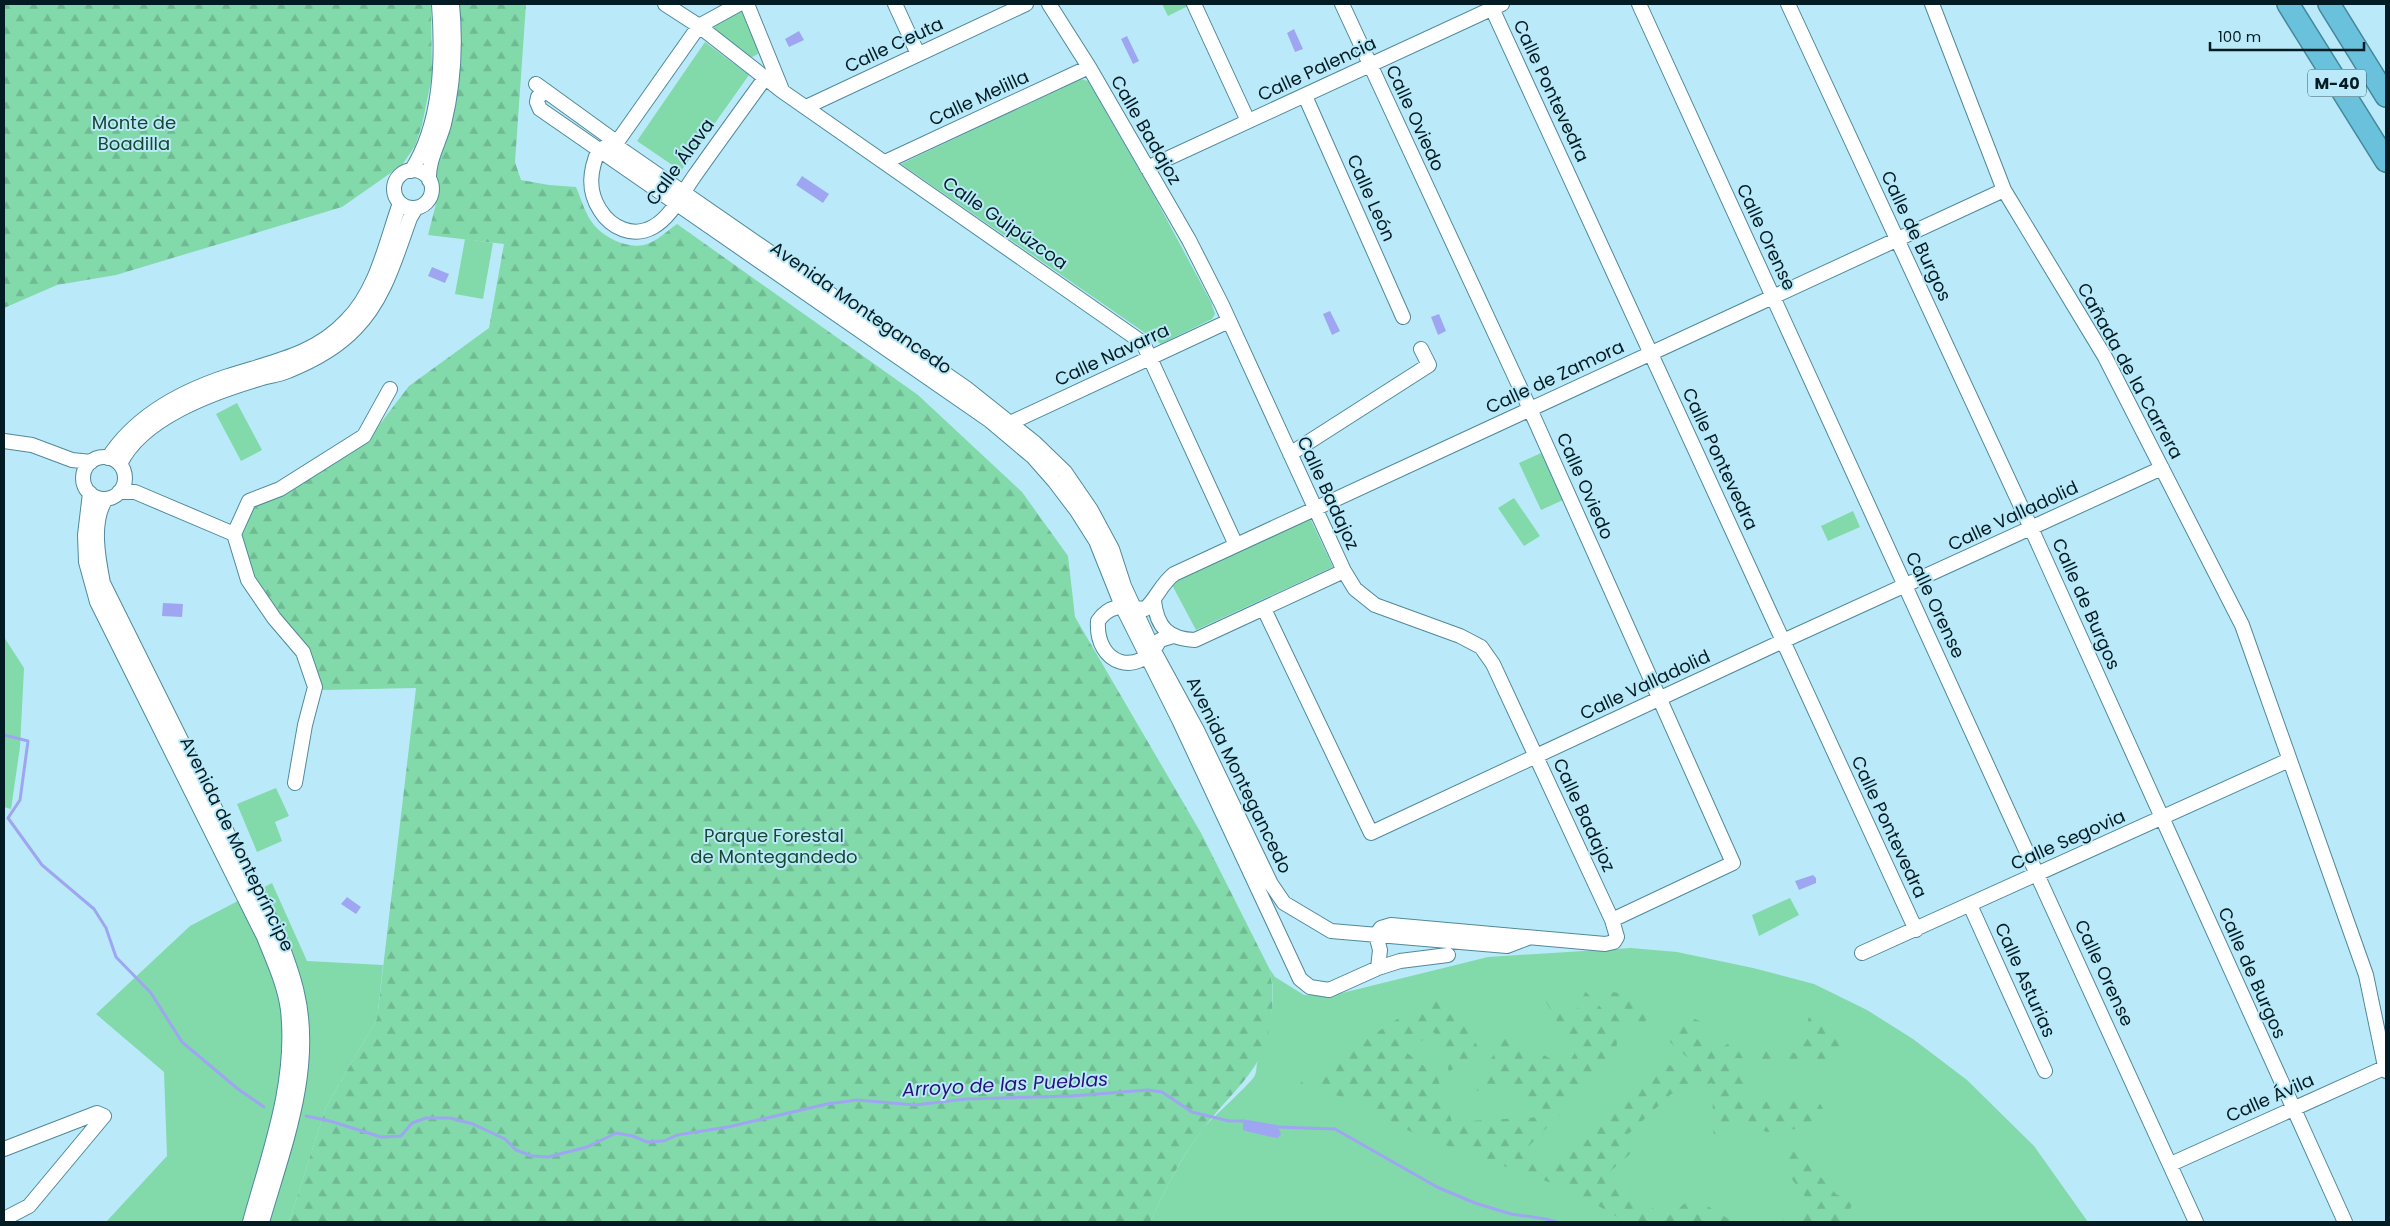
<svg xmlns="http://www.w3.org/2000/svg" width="2390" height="1226" viewBox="0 0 2390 1226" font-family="Poppins,sans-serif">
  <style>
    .green { fill: #82d9aa }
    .forest { fill: url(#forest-firs) }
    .water { fill: #9fa6f1 }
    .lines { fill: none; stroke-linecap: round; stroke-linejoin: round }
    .stream { stroke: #9fa6f1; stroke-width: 3 }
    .minor-casing { stroke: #4f899b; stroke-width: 16 }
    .highway-casing { stroke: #45879b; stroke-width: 24 }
    .minor { stroke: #fff; stroke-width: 14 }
    .highway { stroke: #69c1db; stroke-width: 21 }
    .labels { text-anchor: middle; stroke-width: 4; stroke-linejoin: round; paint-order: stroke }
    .shield { fill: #baeaf9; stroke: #3a5a63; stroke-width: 1 }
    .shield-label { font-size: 16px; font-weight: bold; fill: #031c23 }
    .street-label { font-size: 18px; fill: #031c23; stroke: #baeaf9 }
    .park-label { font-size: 18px; fill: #174730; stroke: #baeaf9 }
    .water-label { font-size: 19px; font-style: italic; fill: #27127f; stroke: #baeaf9 }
  </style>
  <defs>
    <pattern id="forest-firs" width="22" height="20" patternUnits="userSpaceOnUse" patternTransform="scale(1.25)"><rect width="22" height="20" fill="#82d9aa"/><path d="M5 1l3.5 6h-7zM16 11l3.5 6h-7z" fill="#6fba92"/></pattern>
  </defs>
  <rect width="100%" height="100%" fill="#baeaf9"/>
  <path class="green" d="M1162,4H1187L1188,6L1168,16Z
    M741,10L757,47L758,54L752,57L746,55L712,27Z
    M705,42L749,75L681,171L637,141Z
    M1081,79L1088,81L1152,192L1211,302L1215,314L1212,319L1161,344L901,164Z
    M465,239L493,243L483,299L455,294Z
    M237,403L262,450L241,461L216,414Z
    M1541,453L1563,500L1541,510L1519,463Z
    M1514,498L1540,536L1524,546L1498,508Z
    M1853,511L1860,527L1828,541L1821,526Z
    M1310,518L1333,567L1196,630L1171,583Z
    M4,637L24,668L20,747L11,809L4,807Z
    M276,788L289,816L275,822L282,841L257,852L237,804Z
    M272,883L307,961L383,965L377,1019L326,1107L289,1222H106L167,1156L164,1072L96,1014L190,926Z
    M1790,898L1799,915L1759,936L1752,915Z
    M1631,948L1677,952L1753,968L1814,984L1867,1010L1913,1039L1967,1080L2034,1146L2088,1222H1150C1165,1190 1180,1159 1202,1130C1211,1118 1253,1082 1255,1075C1257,1071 1256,1065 1258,1060C1268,1030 1279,1000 1269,968L1275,977L1304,995L1330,996L1488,957Z"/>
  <path class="forest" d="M4,4H431L432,76L422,125L415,146L402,165L342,207L116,275L57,285L4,308Z
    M455,4H526L515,162L521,180L549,185L576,187C580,196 583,207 588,216C597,234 623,249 644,245C656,242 667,231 677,224L918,395L1022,492L1068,556L1075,617L1201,833L1269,968C1277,995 1271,1040 1256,1064C1241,1088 1219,1107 1203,1129C1180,1158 1165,1190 1150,1222H289L326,1107L377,1019L416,688L323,690L259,588L238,531L257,503L367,441L409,386L489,328L504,244L428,235L436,204V165L461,66Z
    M1583,989L1607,1014V991L1644,998L1654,1004L1645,1022L1619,1026L1615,1058L1520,1155L1545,1164L1578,1150L1655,1065L1697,1066L1670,1042L1680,1013L1702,1022L1714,1052L1745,1034L1749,1049L1797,1053L1809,1017L1846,1040L1836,1060L1808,1062L1735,1058L1750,1100L1817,1099L1827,1115L1795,1129L1767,1132L1739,1121L1714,1147L1712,1083L1671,1094L1625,1137L1637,1148L1607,1174L1666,1218L1693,1197L1730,1220L1753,1222H1626L1571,1190L1417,1135L1356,1102L1300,1083L1434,995L1455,1007L1483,1056L1449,1071L1434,1032L1406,1052L1437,1076L1452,1122L1540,1117L1520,1087L1471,1091L1506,1035L1566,1067L1575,1053L1545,1000L1574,1018Z
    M1788,1141L1837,1195L1857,1194L1844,1222H1780L1813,1207L1775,1157Z"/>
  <path class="water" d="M1294,29L1303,49L1295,52L1287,33Z
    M799,31L804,40L789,47L785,39Z
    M1127,36L1139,61L1133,64L1121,39Z
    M802,176L829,194L823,203L796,185Z
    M432,267L449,274L445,283L428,276Z
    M1330,311L1340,331L1332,335L1323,314Z
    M1439,314L1446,331L1438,335L1431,317Z
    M163,603L183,604L182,617L162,616Z
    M1813,875L1816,878V883L1799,890L1795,881Z
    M347,897L361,907L356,914L341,904Z
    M1248,1120L1277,1125L1281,1134L1278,1138C1271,1137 1248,1132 1243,1130V1121Z"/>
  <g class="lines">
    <path class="stream" d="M4,735L28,741L20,800L8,818L42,865L94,909L106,928L116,957L151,993L182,1042L238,1089L264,1107
      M306,1116L330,1121L381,1137L401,1136L412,1123L426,1118H450L473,1124L505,1139L516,1150L532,1156L548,1157L587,1147L616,1133L633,1136L647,1142L664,1141L677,1135L728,1127L827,1104L857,1100L915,1105L966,1099L1071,1096L1148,1090L1162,1092L1192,1112L1229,1121H1245
      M1278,1127L1335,1129L1437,1187L1475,1203L1511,1214L1546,1219L1556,1222"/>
    <defs>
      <path id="minor" d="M665,4L699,26L782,91L1143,343L1236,545
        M739,4L699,26L615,145L599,149C590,170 587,190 600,210C611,228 633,238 653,227C671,217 682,194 693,178C717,144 741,111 765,78
        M747,4L782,90
        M895,4L918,54
        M1049,4L1089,67L1189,240L1222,305L1344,571L1355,589L1375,605L1460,636L1481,647L1493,664L1612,920L1617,937L1614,942L1605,944L1391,925L1381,928L1376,935
        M1194,4L1248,121
        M1342,4L1530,409L1733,863L1612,920
        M1490,4L1916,930
        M1639,4L2196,1222
        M1788,4L2031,528L2345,1222
        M1932,4L2004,190L2105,357L2242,625L2366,975L2386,1071
        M536,84L612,139L615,145L966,388L1035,443L1065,472L1091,510L1112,549L1124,586L1154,651L1197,730L1271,884L1284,903L1331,931L1507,946L1528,938
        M546,91L538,97L537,102L540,109L989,420L1033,457L1055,482L1077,511L1096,541L1122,606L1180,722L1300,979L1310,987L1329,990L1378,968L1400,961L1448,955
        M1305,96L1403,317
        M806,107L1026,4
        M885,162L1089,67
        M1147,168L1502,4
        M394 189a19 19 0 1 1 38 0a19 19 0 1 1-38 0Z
        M411,171C442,123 443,58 439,4
        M429,180C428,160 439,143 444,124C454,83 456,45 452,4
        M1010,423L1229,321
        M4,441L32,445L72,460L91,462
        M1290,454L1429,365L1421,349
        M83 478a21 21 0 1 1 42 0a21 21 0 1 1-42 0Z
        M108,458C135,416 182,391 228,376C271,362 315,355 347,320C377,290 386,242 400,203
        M120,464C142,418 212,393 259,379C268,376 279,375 288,371C313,361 336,349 355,329C385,299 396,256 410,218L416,208
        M119,492H135L234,534
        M90,493L85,535L86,562L97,602L264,937C273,960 285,985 288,1010C296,1083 269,1153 250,1222
        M106,499C91,521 98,558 103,583L278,935C285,954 293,974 297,993C315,1070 283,1149 262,1222
        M1154,601C1157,627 1168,639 1195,640L1344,571
        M1264,609L1371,833L1783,641L2162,468
        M1173,636L1160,640C1139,679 1095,665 1098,621C1111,602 1126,607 1145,609C1157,598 1161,584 1174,574L2004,190
        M295,783L305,725L315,687L303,652L274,618L248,580L234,534L249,501L280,489L364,436L390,389
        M1970,905L2045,1071
        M1376,935L1380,950L1378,968
        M1862,953L2289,760
        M4,1149L97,1113L104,1116L29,1206L4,1219
        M2171,1164L2386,1067"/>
      <path id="highway" d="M2288,4L2386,161
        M2329,4L2386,96"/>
    </defs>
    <use href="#minor" class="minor-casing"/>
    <use href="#highway" class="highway-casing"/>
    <use href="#minor" class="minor"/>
    <use href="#highway" class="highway"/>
  </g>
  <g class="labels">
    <rect class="shield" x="2308" y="69.5" width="58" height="27" rx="4"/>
    <g class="shield-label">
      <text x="2337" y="89">M-40</text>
    </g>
    <g class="street-label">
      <text transform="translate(894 45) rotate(-25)" y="6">Calle Ceuta</text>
      <text transform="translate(1317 69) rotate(-25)" y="6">Calle Palencia</text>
      <text transform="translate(1551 91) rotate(65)" y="6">Calle Pontevedra</text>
      <text transform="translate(979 98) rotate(-25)" y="6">Calle Melilla</text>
      <text transform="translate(1415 118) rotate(65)" y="6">Calle Oviedo</text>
      <text transform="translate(1146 130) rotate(60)" y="6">Calle Badajoz</text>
      <text transform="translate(680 162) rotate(-54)" y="6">Calle Álava</text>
      <text transform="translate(1371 198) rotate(66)" y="6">Calle León</text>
      <text transform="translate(1005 223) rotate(35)" y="6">Calle Guipúzcoa</text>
      <text transform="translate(1916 236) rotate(65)" y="6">Calle de Burgos</text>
      <text transform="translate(1766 237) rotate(65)" y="6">Calle Orense</text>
      <text transform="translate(861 308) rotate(35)" y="6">Avenida Montegancedo</text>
      <text transform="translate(1112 355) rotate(-25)" y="6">Calle Navarra</text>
      <text transform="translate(2130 371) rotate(61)" y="6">Cañada de la Carrera</text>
      <text transform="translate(1555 377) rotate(-25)" y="6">Calle de Zamora</text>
      <text transform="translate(1720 459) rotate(65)" y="6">Calle Pontevedra</text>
      <text transform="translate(1585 486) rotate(66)" y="6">Calle Oviedo</text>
      <text transform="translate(1328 493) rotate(65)" y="6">Calle Badajoz</text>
      <text transform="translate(2013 516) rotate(-25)" y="6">Calle Valladolid</text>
      <text transform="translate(2086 604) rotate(66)" y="6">Calle de Burgos</text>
      <text transform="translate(1935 605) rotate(65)" y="6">Calle Orense</text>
      <text transform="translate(1645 685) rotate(-25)" y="6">Calle Valladolid</text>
      <text transform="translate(1239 775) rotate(64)" y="6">Avenida Montegancedo</text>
      <text transform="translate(1584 815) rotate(65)" y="6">Calle Badajoz</text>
      <text transform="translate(1889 827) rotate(65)" y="6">Calle Pontevedra</text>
      <text transform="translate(2068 840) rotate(-24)" y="6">Calle Segovia</text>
      <text transform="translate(237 844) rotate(64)" y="6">Avenida de Montepríncipe</text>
      <text transform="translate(2104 973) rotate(65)" y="6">Calle Orense</text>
      <text transform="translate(2252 973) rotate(66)" y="6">Calle de Burgos</text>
      <text transform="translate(2025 980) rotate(66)" y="6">Calle Asturias</text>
      <text transform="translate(2270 1098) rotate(-24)" y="6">Calle Ávila</text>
    </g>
    <g class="park-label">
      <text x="134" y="129">Monte de<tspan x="134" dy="21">Boadilla</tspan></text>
      <text x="774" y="842">Parque Forestal<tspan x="774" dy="21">de Montegandedo</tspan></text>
    </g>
    <g class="water-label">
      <text transform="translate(1005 1084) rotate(-3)" y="7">Arroyo de las Pueblas</text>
    </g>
  </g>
  <rect width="2390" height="1226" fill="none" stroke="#031c23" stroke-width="10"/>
  <path d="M2210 42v8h154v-8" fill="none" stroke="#031c23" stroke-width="2.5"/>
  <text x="2218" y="42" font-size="15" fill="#031c23" stroke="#baeaf9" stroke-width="4" paint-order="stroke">100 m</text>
</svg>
